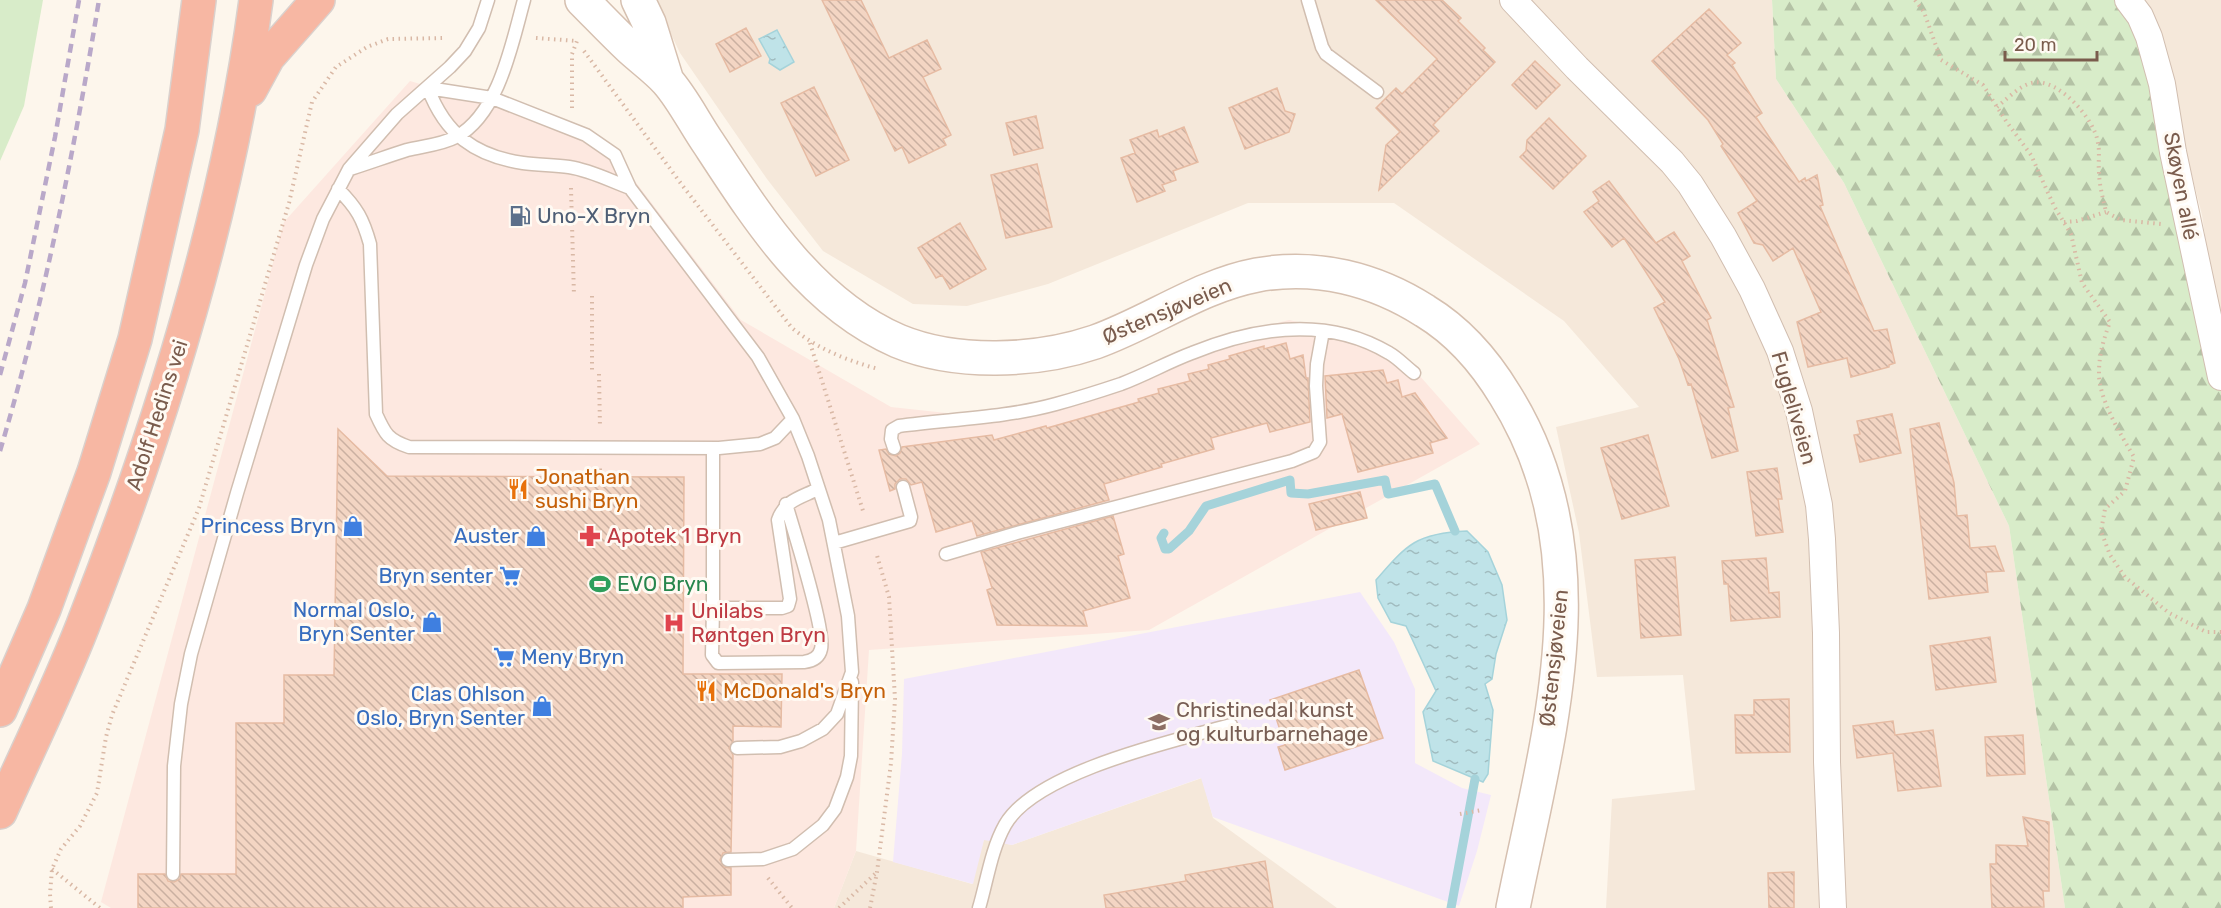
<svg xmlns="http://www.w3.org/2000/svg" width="2221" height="908" viewBox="0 0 2221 908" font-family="Rubik,sans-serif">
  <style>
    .residential { fill: #f5e8da }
    .commercial { fill: #fde8e0 }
    .education { fill: #f3e8fa }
    .green { fill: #d8ecc9 }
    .forest { fill: url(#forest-firs) }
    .water { fill: url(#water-ripples); stroke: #a5d3da; stroke-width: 1.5 }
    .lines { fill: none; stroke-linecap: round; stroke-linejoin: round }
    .stream { stroke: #a5d3da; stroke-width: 9 }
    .building { fill: url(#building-back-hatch); stroke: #e6bba3; stroke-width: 1.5 }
    .lane-casing { stroke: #d1beb0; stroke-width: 15 }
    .street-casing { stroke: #d1beb0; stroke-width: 28 }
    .secondary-casing { stroke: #d6c0b0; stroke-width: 36 }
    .highway-casing { stroke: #dad1cd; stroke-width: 36 }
    .path { stroke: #d9b8a5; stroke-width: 4; stroke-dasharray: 1.5 4.5; stroke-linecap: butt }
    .lane { stroke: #fff; stroke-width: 12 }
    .street { stroke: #fff; stroke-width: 26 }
    .secondary { stroke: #fff; stroke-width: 33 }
    .highway { stroke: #f7b7a3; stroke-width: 33 }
    .rail { stroke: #b9a8c9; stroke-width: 4.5; stroke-dasharray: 9 6; stroke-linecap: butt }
    .labels { text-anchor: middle; stroke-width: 6; stroke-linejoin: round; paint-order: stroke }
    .street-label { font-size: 21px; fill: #7a5c4d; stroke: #fffaf3 }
    .service-label { font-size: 21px; fill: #4e5e75; stroke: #fffaf3; text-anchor: start }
    .food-label { font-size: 21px; fill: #c56008; stroke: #fffaf3; text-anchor: start }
    .shop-label { font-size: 21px; fill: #366cbe; stroke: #fffaf3; text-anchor: end }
    .health-label { font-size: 21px; fill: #be3a42; stroke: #fffaf3; text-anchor: start }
    .leisure-label { font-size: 21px; fill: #27864d; stroke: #fffaf3; text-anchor: start }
    .education-label { font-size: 21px; fill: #785e54; stroke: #fffaf3; text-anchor: start }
  </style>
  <defs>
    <pattern id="forest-firs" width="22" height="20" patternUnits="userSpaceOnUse" patternTransform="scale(1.5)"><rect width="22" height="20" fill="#d8ecc9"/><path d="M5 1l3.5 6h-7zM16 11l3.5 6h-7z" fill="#b4c2a5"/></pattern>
    <pattern id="water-ripples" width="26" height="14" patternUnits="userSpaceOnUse" patternTransform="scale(1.5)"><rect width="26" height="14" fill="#bfe3e8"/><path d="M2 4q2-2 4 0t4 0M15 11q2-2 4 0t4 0" fill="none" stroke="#a0bbbe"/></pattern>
    <pattern id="building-back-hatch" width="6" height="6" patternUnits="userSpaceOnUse" patternTransform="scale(1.5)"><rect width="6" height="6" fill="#f3d5c3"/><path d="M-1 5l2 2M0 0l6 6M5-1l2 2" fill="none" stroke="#cab0a1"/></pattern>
  </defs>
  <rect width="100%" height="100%" fill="#fdf6ec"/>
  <path class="residential" d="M655,0H1772L1776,79L1844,183L2009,526L2065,908H1606L1612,799L1695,790L1683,675L1597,677L1579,533L1556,427L1639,407L1564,321L1394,203H1248L1048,284L967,306L913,304L823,251L767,179L680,53Z
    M2140,0H2221V348L2202,215L2150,10Z
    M1202,778L1213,818L1337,908H834L856,851L972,884L984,839L1012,845Z"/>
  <path class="commercial" d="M410,81L602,138L741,320L891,407L1011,420L1213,340L1289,320L1356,335L1411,366L1480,444L1149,630L869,650L856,851L834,908H111L101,902L284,222Z"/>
  <path class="education" d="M1360,592L1394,642L1415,689V763L1462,788L1491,795L1477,851L1459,906L1213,817L1201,778L1012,845L984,840L973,884L893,862L902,754L904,679Z"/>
  <path class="green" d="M0,0H43L24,106L0,161Z"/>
  <path class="forest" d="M1772,0H2132L2221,376V908H2065L2009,526L1844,183L1776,79Z"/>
  <path class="water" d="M777,30L794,62L780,70L769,63L770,59L759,39Z
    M1467,531L1488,552L1502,585L1507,620L1496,654L1492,679L1485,684L1493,710L1488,774L1483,782L1433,761L1423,712L1436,691L1406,626L1391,622L1378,598L1376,580C1407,544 1417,533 1467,531Z"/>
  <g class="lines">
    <path class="stream" d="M1164,533L1161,538L1165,549H1169L1189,531L1206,506L1290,480L1291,493L1308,494L1385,480L1388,494L1435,484L1455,531
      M1451,908L1475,779"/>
  </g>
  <path class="building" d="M822,0H861L889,58L927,40L941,69L923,77L951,135L943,139L946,145L909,163L902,147L895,151Z
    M1376,0H1442L1461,18L1458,21L1485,48L1483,50L1495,62L1433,125L1439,131L1379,190L1386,145L1400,132L1376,108L1396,88L1402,94L1437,59Z
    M1709,9L1741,43L1727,55L1735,63L1732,65L1762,113L1756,117L1799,182L1805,178L1806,181L1817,175L1823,205L1820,206L1874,331L1887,329L1895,363L1889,365V367L1851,377L1847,358L1808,367L1797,322L1821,312L1793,248L1773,261L1763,245L1754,243L1738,213L1757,201L1721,146L1723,144L1708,120L1652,61Z
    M746,28L761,56L730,72L716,44Z
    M1535,61L1560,85L1536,109L1512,85Z
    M814,87L849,160L816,176L781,103Z
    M1277,88L1285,111L1295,114L1289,132L1245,149L1229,108Z
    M1036,116L1043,148L1014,155L1006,123Z
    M1549,118L1586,156L1553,189L1520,157L1526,151L1527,140Z
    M1184,127L1198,162L1173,171L1176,180L1162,185L1165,191L1137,202L1121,158L1135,153L1130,140L1157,130L1159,137Z
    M1037,164L1052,227L1006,238L991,175Z
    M1609,181L1656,243L1674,232L1690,256L1682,261L1711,318L1707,320L1734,407L1728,408L1738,451L1712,458L1691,384L1688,385L1679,359L1654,308L1665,302L1624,238L1612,247L1584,212L1599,201L1593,192Z
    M960,223L986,269L950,289L942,275L936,278L918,248Z
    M1286,343L1290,359L1303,355L1306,378H1308L1310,422L1270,432L1267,423L1211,438L1214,449L1161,464L1162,467L1104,484L1109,500L977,536L972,521L936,532L922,482L911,485L906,479H900L895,484V489L890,491L879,450L886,449L889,454L896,456L900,453L902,447L992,435L994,440L1046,426L1047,428L1139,402L1138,399L1159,393L1158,389L1190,381L1188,374L1209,369L1208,365L1230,359L1229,356L1264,346V349Z
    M1383,370L1387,383L1398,380L1402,397L1415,393L1447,438L1430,443L1433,453L1358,472L1342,414L1327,418L1325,376Z
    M1892,414L1901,453L1860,462L1854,435L1860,434L1857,421Z
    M1939,423L1954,483L1957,516L1967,515L1970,548L1995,546L2004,571L1986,572L1988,592L1929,599L1910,429Z
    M338,429L387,476L684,477L683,674H782L781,727L733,726V741L729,748L733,755L731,852L723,853L720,860L724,867L731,868V895L683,897V908H138V874H165L168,881L174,882L180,879L181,874H236V723H284V675H334Z
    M1648,435L1669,506L1622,519L1601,448Z
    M1777,468L1782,499H1778L1783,532L1756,536L1747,472Z
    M1360,492L1367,518L1316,530L1309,504Z
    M1113,516L1124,554L1118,556L1130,598L1083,611L1087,626L997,625L987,590L992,588L981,552Z
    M1675,557L1681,635L1641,638L1635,560Z
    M1766,558L1769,593L1779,592L1780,617L1731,621L1728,584H1724L1722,561Z
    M1990,637L1996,682L1936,690L1930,646Z
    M1359,670L1383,738L1285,770L1278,747L1285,745L1270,700Z
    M1789,699L1790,752L1736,753L1735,715H1754V700Z
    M1893,721L1895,735L1933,730L1941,786L1898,791L1893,753L1857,758L1853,726Z
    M2023,735L2025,774L1987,776L1985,737Z
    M2023,817L2049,822V891H2043L2044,907L1992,908L1990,864H1996V845L2028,846Z
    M1265,861L1273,908H1106L1104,895L1186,881L1185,875Z
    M1794,872V908H1769L1768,873Z"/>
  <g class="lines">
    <defs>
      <path id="lane" d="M1308,0L1322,47L1326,54L1377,92
        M350,169C369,163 388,156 407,150C423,146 441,145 456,137C499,114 512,43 524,0
        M630,188C611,181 590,170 569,167C554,165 538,165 523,163C475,156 445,134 428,88L492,98L586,135L615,155L630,188L758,357L793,419L808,456L829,520L848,616L852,672L837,714L823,729L801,741L780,747L737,748
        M338,189C357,208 363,219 370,244L376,414C385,434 388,440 409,447L719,448L760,444L775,438L793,419
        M713,448V608H782L788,606L790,599L778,520C785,500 800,498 818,489
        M894,448L891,439L892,430L899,426C951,419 1005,418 1056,404C1078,398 1100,391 1121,384C1145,375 1168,362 1192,353C1256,327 1327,316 1389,353C1398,358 1406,367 1414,373
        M834,543L910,521L911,517L903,487
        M946,554L1017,533L1292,461L1314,452L1320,442L1316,386L1317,364L1323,331
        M713,608L712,655L718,663L804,662C812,661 819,658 821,649C826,632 793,528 786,504
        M728,860L763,859L793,849L823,825L835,809L847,777L851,756L852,682
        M173,874L174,766L181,704L191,654L237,493L306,265L323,219L349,169L397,114L450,67L465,51L479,28L488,0
        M979,908C987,881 991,850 1005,825C1035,772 1173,741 1231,725"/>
      <path id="street" d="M1513,0L1577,68L1672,162L1690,184L1723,236L1752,289L1780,351L1799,411L1819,505L1822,539L1826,633L1827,762L1833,908
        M2128,0L2140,16L2149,37L2162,84L2173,152L2221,377"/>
      <path id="secondary" d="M582,0C598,16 613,32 630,48C642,59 656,69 667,81C683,99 695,124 709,144C758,219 812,304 898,341C956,365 1036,362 1095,342C1151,322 1199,286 1257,275C1316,264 1375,279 1425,311C1458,331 1485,362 1505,395C1606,556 1547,737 1513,908
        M638,0L649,23L667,81"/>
      <path id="highway" d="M250,90L268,57L318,0
        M0,710L44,609L94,472L135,339L182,130L199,0
        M0,812C28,750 58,689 83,625C161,426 228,212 256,0"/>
    </defs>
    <use href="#lane" class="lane-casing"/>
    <use href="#street" class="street-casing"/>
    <use href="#secondary" class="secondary-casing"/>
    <use href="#highway" class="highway-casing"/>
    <path class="path" d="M1915,0L1924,12L1941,60L1983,85L2006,121L2031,155L2054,206L2071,234L2082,283L2110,322C2104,338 2099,354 2099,372C2098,398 2121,435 2134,457L2125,491L2105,509L2101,531L2110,555L2125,577L2169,613L2206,632H2221
      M536,38L577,41
      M584,51L682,185L792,328C818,349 846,360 878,369
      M1997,107C2007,99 2018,87 2031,83C2057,76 2095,119 2098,143C2100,152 2098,162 2099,171C2099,185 2103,198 2106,212L2121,220L2161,224
      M572,108V54L577,41
      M571,188L574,296
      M2064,222L2077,221L2106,212
      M592,296V374
      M810,343L864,514
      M599,374L600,428
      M588,476H600V468
      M1460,814L1482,810
      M52,869L100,908
      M768,878L792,908
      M51,908L50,894L52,869L61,849L80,826L97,793L106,737L112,715L199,508L289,203L312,102L336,67L367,47L388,39L446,38
      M839,908L876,873
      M870,908L877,872L891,763L895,699L889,597L876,552"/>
    <use href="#lane" class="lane"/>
    <use href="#street" class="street"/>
    <use href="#secondary" class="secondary"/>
    <use href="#highway" class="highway"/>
    <path class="rail" d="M0,375L25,283L55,137L79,0
      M0,451C44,303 74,152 99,0"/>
  </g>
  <defs>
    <symbol id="fuel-bare" viewBox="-9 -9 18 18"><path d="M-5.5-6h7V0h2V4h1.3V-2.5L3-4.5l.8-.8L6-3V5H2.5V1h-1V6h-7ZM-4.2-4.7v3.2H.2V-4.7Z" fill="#5c6f8a" stroke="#fffaf3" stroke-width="2.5" paint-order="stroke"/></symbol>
    <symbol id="restaurant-bare" viewBox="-9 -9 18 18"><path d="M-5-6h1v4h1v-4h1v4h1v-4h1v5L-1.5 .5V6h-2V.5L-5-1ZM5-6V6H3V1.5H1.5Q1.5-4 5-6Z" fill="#e8710a" stroke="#fffaf3" stroke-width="2.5" paint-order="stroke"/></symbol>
    <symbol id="shop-bare" viewBox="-9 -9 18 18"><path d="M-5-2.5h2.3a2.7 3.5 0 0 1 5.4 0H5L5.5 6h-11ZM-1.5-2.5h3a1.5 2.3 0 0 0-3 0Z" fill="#3f7fe0" stroke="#fffaf3" stroke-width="2.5" paint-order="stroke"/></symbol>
    <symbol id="pharmacy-bare" viewBox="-9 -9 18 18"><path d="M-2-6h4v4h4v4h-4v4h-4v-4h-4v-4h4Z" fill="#e0444e" stroke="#fffaf3" stroke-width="2.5" paint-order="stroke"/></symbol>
    <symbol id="supermarket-bare" viewBox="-9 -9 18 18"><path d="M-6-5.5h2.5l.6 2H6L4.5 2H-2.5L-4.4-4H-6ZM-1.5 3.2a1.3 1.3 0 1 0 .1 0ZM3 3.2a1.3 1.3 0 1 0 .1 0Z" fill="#3f7fe0" stroke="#fffaf3" stroke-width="2.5" paint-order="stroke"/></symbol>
    <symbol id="stadium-bare" viewBox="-9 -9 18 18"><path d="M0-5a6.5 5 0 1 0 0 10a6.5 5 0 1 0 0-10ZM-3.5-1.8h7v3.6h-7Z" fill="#2e9e5b" stroke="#fffaf3" stroke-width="2.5" paint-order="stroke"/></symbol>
    <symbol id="hospital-bare" viewBox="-9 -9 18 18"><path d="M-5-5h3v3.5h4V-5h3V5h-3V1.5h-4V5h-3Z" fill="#e0444e" stroke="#fffaf3" stroke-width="2.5" paint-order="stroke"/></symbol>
    <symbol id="school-bare" viewBox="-9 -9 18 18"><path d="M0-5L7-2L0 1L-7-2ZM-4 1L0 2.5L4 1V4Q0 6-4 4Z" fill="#8d6e63" stroke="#fffaf3" stroke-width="2.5" paint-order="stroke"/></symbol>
  </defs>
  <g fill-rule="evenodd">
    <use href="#fuel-bare" x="505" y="201" width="30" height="30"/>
    <use href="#restaurant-bare" x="503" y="474" width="30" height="30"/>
    <use href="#shop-bare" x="338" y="511" width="30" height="30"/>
    <use href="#shop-bare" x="521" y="521" width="30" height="30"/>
    <use href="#pharmacy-bare" x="575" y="521" width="30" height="30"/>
    <use href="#supermarket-bare" x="495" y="561" width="30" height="30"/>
    <use href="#stadium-bare" x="585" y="569" width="30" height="30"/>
    <use href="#shop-bare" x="417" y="607" width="30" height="30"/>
    <use href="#hospital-bare" x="659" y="608" width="30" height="30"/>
    <use href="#supermarket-bare" x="489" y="642" width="30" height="30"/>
    <use href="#restaurant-bare" x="691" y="676" width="30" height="30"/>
    <use href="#shop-bare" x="527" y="691" width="30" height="30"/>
    <use href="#school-bare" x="1144" y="707" width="30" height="30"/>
  </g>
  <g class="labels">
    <g class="street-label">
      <text transform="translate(2181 186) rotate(79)" y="7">Skøyen allé</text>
      <text transform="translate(1167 311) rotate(-23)" y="7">Østensjøveien</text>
      <text transform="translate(1794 408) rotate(74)" y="7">Fugleliveien</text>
      <text transform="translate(157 415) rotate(-72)" y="7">Adolf Hedins vei</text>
      <text transform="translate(1554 658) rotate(-84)" y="7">Østensjøveien</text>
    </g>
    <g class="service-label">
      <text x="537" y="223">Uno-X Bryn</text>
    </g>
    <g class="food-label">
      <text x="535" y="484">Jonathan<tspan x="535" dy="24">sushi Bryn</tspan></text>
      <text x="723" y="698">McDonald's Bryn</text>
    </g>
    <g class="shop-label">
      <text x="336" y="533">Princess Bryn</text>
      <text x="519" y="543">Auster</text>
      <text x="493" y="583">Bryn senter</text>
      <text x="415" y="617">Normal Oslo,<tspan x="415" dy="24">Bryn Senter</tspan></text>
      <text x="521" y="664" text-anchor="start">Meny Bryn</text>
      <text x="525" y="701">Clas Ohlson<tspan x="525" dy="24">Oslo, Bryn Senter</tspan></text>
    </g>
    <g class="health-label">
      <text x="607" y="543">Apotek 1 Bryn</text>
      <text x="691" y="618">Unilabs<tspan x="691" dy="24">Røntgen Bryn</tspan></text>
    </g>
    <g class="leisure-label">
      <text x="617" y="591">EVO Bryn</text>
    </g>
    <g class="education-label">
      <text x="1176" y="717">Christinedal kunst<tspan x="1176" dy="24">og kulturbarnehage</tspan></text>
    </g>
  </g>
  <path d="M2005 51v9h92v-9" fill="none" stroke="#7a5c4d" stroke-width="3"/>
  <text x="2014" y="51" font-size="18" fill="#7a5c4d" stroke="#fffaf3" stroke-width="4.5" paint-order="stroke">20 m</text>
</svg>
